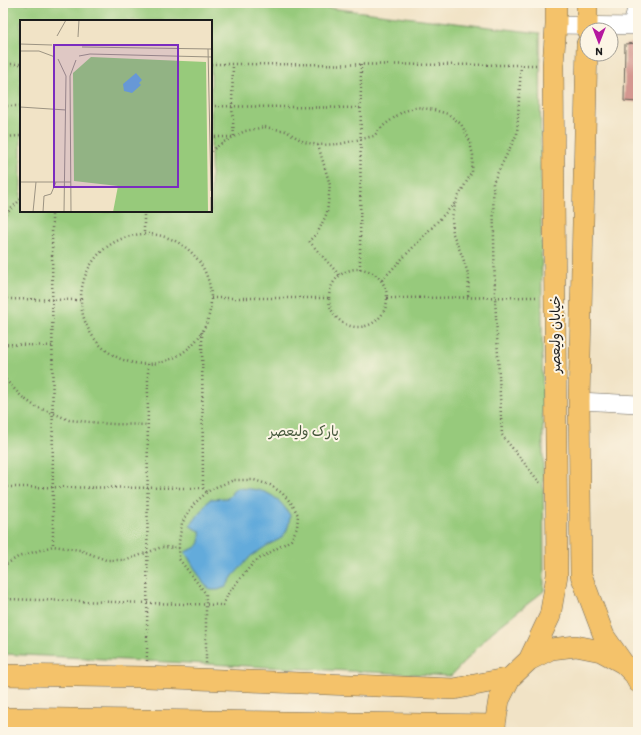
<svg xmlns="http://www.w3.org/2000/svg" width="641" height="735" viewBox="0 0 641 735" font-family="Itim,'Playpen Sans Arabic',sans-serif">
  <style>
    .green { fill: #97ca7b; stroke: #5a734c; fill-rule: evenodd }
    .water { fill: #64abdb; stroke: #40647c }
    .building { fill: #d49790 }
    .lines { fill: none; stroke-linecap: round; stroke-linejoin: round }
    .minor-casing { stroke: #676258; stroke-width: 18 }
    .major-casing { stroke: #676258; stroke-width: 22 }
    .path { stroke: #676258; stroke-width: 2.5; stroke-dasharray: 1 3; stroke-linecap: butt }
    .minor { stroke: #fff; stroke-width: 17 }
    .major { stroke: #f4c26a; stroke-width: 21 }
    .labels { text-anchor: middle; stroke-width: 4; stroke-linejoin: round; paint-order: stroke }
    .street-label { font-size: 14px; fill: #1c1c1c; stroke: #fcf5e5 }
    .park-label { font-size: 14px; fill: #47593d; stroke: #fcf5e5 }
    .inset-road { fill: none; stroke: #9c9382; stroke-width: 1 }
    .view { fill: #7b2cbf; fill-opacity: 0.15; stroke: #7b2cbf; stroke-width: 2 }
    .inset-edge { fill: none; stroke: #1c1c1c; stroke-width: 2 }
  </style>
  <rect width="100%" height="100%" fill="#fcf5e5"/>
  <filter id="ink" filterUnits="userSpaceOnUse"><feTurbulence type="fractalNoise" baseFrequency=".025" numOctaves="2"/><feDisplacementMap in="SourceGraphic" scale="8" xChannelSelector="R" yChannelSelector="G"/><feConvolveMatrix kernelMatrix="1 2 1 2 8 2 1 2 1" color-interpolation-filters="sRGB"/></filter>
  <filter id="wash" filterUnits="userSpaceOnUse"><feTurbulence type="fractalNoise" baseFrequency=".012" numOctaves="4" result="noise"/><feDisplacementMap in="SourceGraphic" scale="16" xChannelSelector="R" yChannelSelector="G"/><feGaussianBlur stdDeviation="0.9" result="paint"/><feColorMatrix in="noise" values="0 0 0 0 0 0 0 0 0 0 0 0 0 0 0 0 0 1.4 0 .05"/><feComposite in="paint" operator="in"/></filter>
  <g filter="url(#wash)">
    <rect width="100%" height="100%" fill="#f1e3c6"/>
    <path class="green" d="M3,3H312V6L540,33L544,591L492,632L451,676L3,654ZM21,21H211V211H21Z"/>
    <path class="water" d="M237,488C263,489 275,492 290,515L289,524L286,532L280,539L268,545L251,556L233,576L226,587L218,590H211L204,584L185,552C198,546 202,547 200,531L190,526L210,499L228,498L231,495L232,492Z"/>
    <g id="blocks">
      <path class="building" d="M638,43V102L624,101L625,44Z"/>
    </g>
  </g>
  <g filter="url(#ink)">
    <use href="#blocks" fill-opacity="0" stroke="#676258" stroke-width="1"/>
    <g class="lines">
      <defs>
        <path id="minor" d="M556,25L638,26
          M632,26L637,3
          M579,401L638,404"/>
        <path id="major" d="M587,30V3
          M587,44L579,401L581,575L604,636L623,663
          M529,660L550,616L557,575L553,65L556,25V3
          M3,675L147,677L454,689L510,678
          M3,718L495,725
          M496,732L495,725L499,700L510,678L529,660L551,649L576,646L601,651L623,663L635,675L638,682"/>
      </defs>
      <use href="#minor" class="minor-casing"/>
      <use href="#major" class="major-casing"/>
      <path class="path" d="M3,64H21
        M211,64L536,65
        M521,65L517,134L493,182L495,297L502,435L540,483
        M3,106H21
        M211,106L360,108
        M3,137L21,136
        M211,137H234L232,106L233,64
        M318,145L330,185L327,213L318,232L309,241L340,276
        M211,151L222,143L245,131L265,127L286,131L304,142L318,145L340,144L374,136L383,126L402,112L417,107L434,110L448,114L461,124L469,139L473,155L472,172L456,201L452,217L453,234L463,258L469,277L468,298
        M52,211L53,546
        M144,211V234
        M3,217L21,199
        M81 299a65 65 0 1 1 130 0a65 65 0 1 1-130 0Z
        M360,269L361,64
        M329 298a29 29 0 1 1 58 0a29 29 0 1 1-58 0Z
        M382,280L456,202
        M211,298H329
        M387,298L539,297
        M3,299L81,300
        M202,332L203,488L207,492
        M3,344L52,346
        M3,377L22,397L36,407L53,413L69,420L111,424L148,425
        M3,487L203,488
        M3,566L18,557L53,546L80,550L106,560H127L162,547L179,548
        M3,599C76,601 150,603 223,605L229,592L254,562L291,540L297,528L298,515L292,504L282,493L270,485L254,480H234L216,487L207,492L193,505L182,523L179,542V559L206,594V664
        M147,661L148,364"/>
      <use href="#minor" class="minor"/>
      <use href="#major" class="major"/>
    </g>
  </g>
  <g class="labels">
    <g class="street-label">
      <text transform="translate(555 334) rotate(-90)" y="5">خیابان ولیعصر</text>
    </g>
    <g class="park-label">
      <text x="304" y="436">پارک ولیعصر</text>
    </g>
  </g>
  <g transform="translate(20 20)">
    <rect width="192" height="192" fill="#f1e3c6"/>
    <path d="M71,37L186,42L188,192H93L98,166L54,161L53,53Z" fill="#97ca7b"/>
    <path d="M116,53L122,60L119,63L121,65L112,73L104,71L103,64Z" fill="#64abdb"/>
    <path class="inset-road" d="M37,16L46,0M58,17L59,0M0,24L32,25M62,27L192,29M188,29L191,171M0,31H19L35,37M59,36L70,34L192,37M38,39L46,56L44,192M0,87L46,90M0,162H51M191,177V192M13,192L16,162M23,192L24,176L31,174L36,162M51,192L50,56L56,40"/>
    <path class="view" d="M34,25H158V167H34Z"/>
    <rect width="192" height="192" class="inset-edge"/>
  </g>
  <rect width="641" height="735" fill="none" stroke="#fcf5e5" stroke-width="16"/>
  <g transform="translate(599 42) rotate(180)"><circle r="19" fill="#fcf5e5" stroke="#a29e95"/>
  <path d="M0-3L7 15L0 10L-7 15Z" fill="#b5179e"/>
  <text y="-6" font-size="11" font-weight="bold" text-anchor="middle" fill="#1c1c1c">N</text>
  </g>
</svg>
